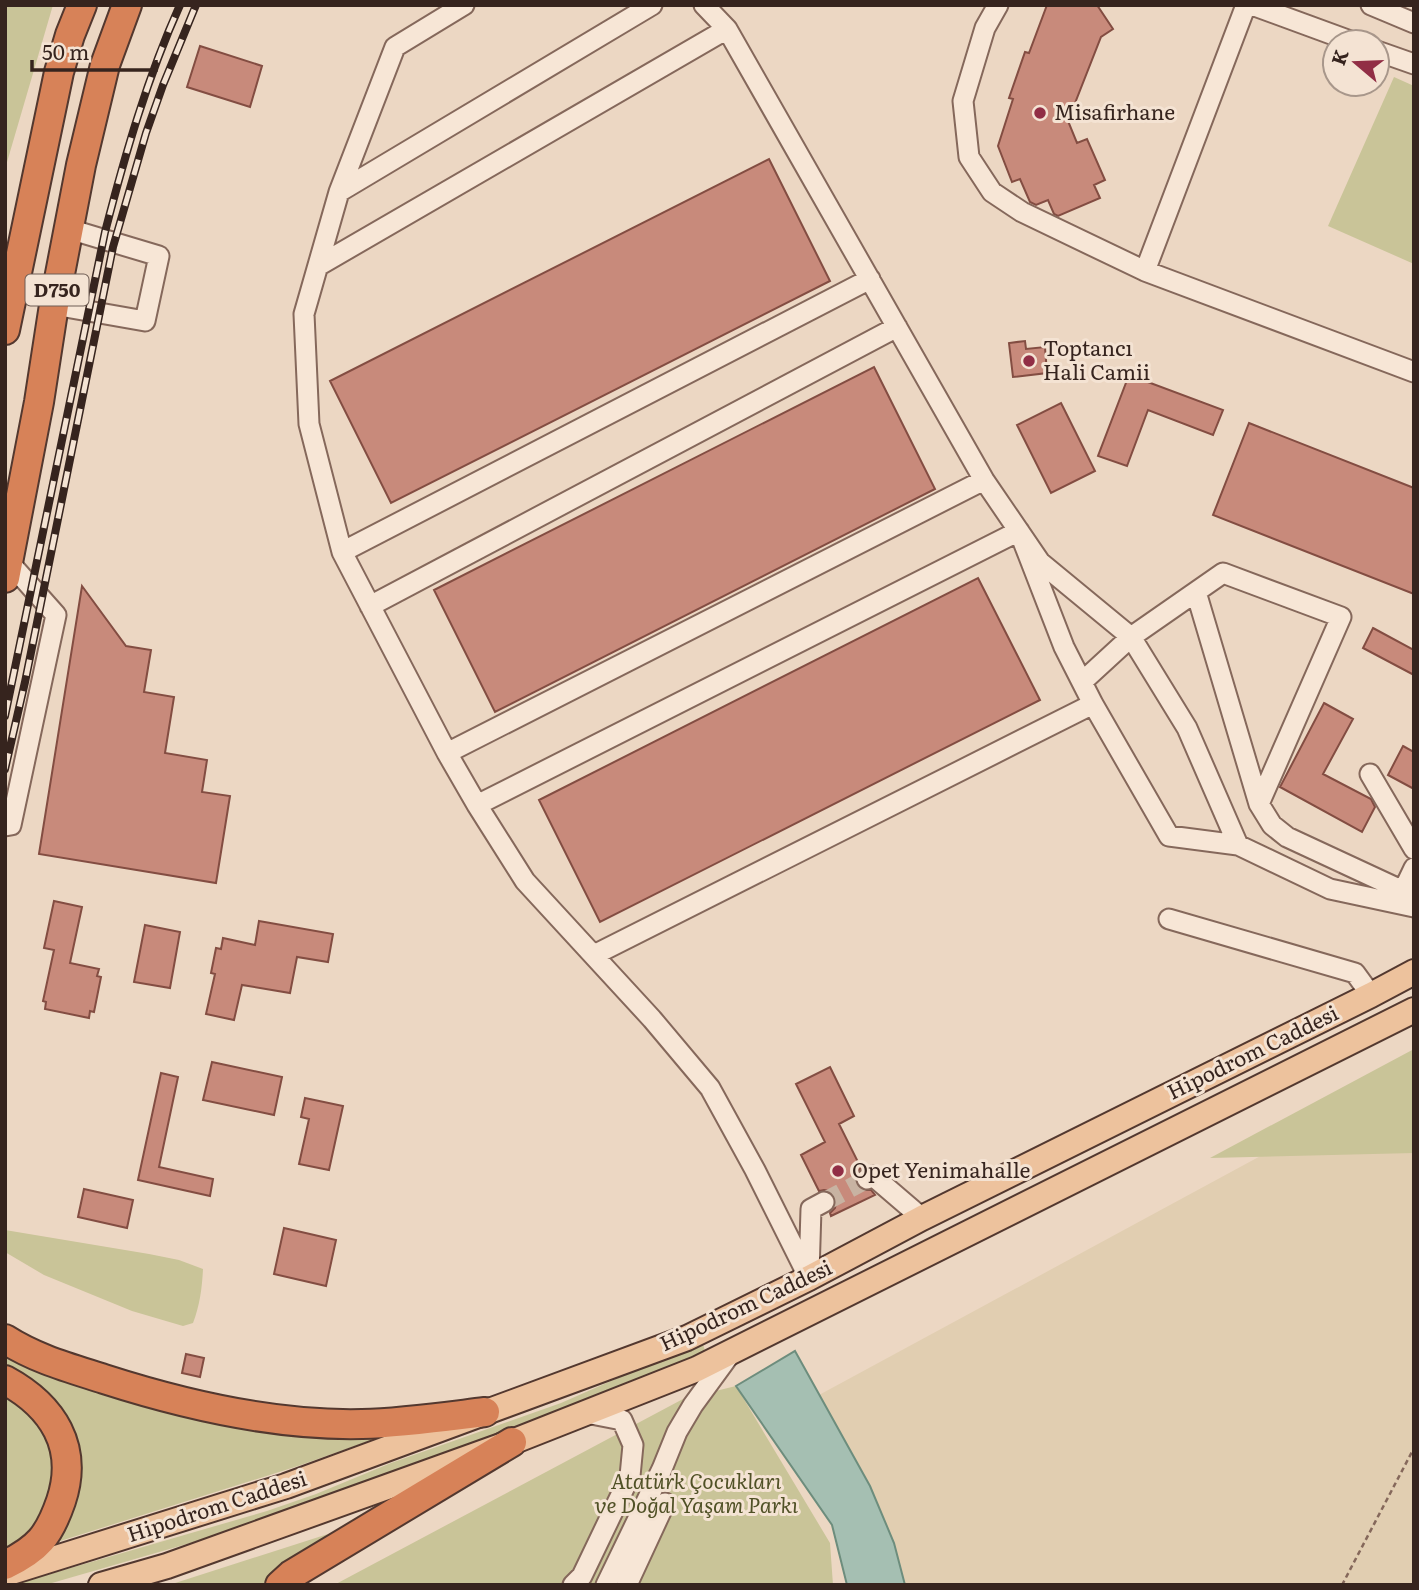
<svg xmlns="http://www.w3.org/2000/svg" width="1419" height="1590" viewBox="0 0 1419 1590" font-family="Literata,serif">
  <style>
    .farmland { fill: #e1ceb1 }
    .green { fill: #c9c498 }
    .water { fill: #a5bfb2; stroke: #6d8d7d; stroke-width: 2 }
    .building { fill: #c88a7b; stroke: #834d42; stroke-width: 2 }
    .lines { fill: none; stroke-linecap: round; stroke-linejoin: round }
    .minor-tunnel { stroke: #c8b3a2; stroke-width: 19; stroke-dasharray: 19 10; stroke-linecap: butt }
    .minor-casing { stroke: #85685b; stroke-width: 23 }
    .major-casing { stroke: #53382f; stroke-width: 28 }
    .highway-casing { stroke: #53382f; stroke-width: 32 }
    .path { stroke: #85685b; stroke-width: 2.5; stroke-dasharray: 5 3.5; stroke-linecap: butt }
    .minor { stroke: #f7e6d6; stroke-width: 19 }
    .major { stroke: #edc29d; stroke-width: 24 }
    .highway { stroke: #d78258; stroke-width: 28 }
    .rail-casing { stroke: #36241e; stroke-width: 8 }
    .rail { stroke: #f4e3d3; stroke-width: 5; stroke-dasharray: 16; stroke-linecap: butt }
    .poi-dot { fill: #912e45; stroke: #f4e3d3; stroke-width: 2.5 }
    .labels { text-anchor: middle; stroke-width: 6; stroke-linejoin: round; paint-order: stroke }
    .shield { fill: #f4e3d3; stroke: #6f5d54; stroke-width: 2 }
    .shield-label { font-size: 19px; font-weight: bold; fill: #36241e }
    .poi-label { font-size: 21px; fill: #36241e; stroke: #f4e3d3; text-anchor: start }
    .street-label { font-size: 21px; fill: #36241e; stroke: #f4e3d3 }
    .park-label { font-size: 21px; font-style: italic; fill: #505126; stroke: #f4e3d3 }
  </style>
  <rect width="100%" height="100%" fill="#ecd7c3"/>
  <path class="farmland" d="M1414,1073V1585H905L894,1543L870,1486L819,1395Z"/>
  <path class="green" d="M5,5H53L5,169Z
    M1394,77L1414,86V264L1328,226Z
    M1414,1049V1153L1210,1158Z
    M5,1230L149,1254L179,1260L203,1269C202,1288 200,1305 193,1323L183,1326L132,1311L44,1275L5,1252Z
    M702,1341L705,1351L643,1379L284,1516L45,1585H12L267,1511L316,1494L391,1463L561,1403Z
    M5,1349L389,1434L298,1466L57,1542L73,1514L78,1495L81,1478L79,1454L5,1367Z
    M736,1386L830,1543L833,1585H334L683,1399Z
    M5,1395L41,1422L55,1458L49,1501L31,1532L15,1544L5,1548Z
    M328,1534L282,1567L262,1585H169Z"/>
  <path class="water" d="M795,1351L870,1486L894,1543L905,1585H847L832,1525L736,1386Z"/>
  <path class="building" d="M1047,5H1097L1113,29L1101,37L1068,121L1077,143L1087,139L1105,180L1094,185L1100,198L1058,216L1054,214L1048,200L1036,205L1030,202L1020,179L1012,182L998,146L1013,99L1009,98L1025,52L1029,53Z
    M200,46L262,66L250,107L187,87Z
    M769,159L830,281L391,503L330,381Z
    M1025,341L1026,349L1045,347L1047,373L1013,377L1009,343Z
    M874,367L935,489L495,712L434,590Z
    M1129,375L1223,410L1213,435L1148,410L1127,466L1098,456Z
    M1061,403L1095,471L1051,493L1017,425Z
    M1249,423L1414,488V594L1213,515Z
    M978,578L1040,700L600,922L539,800Z
    M82,586L126,646L151,650L144,692L174,697L165,753L207,760L202,792L230,796L216,883L39,854Z
    M1373,628L1414,650V675L1363,648Z
    M1324,703L1353,719L1323,774L1371,799L1375,807L1362,832L1280,787Z
    M1403,746L1414,752V789L1388,775Z
    M54,901L82,907L70,963L99,969L97,976L101,977L94,1012L90,1011L89,1018L45,1009L46,1002L43,1001L54,950L44,948Z
    M259,921L333,934L328,962L297,957L290,993L242,985L234,1020L206,1014L215,974L211,973L216,948L221,949L223,938L255,945Z
    M145,925L180,932L170,988L134,982Z
    M212,1062L282,1077L274,1115L203,1100Z
    M830,1067L854,1116L839,1124L861,1168L856,1173L855,1179L856,1184L861,1190H871L875,1195L831,1216L830,1213L835,1208L836,1203L835,1197L830,1191L824,1190L819,1191L801,1155L825,1142L796,1084Z
    M161,1073L178,1077L159,1167L213,1179L210,1196L138,1180Z
    M305,1098L343,1106L329,1170L299,1164L309,1119L301,1117Z
    M84,1189L133,1200L127,1228L78,1217Z
    M284,1228L336,1240L326,1286L274,1274Z
    M186,1354L204,1358L200,1377L182,1373Z"/>
  <g class="lines">
    <path class="minor-tunnel" d="M824,1202L867,1179"/>
    <defs>
      <path id="minor" d="M464,5L395,47L339,192L304,314L309,424L342,552L447,753L477,805L525,881L652,1019L710,1088L755,1170L809,1278
        M704,5L727,29L984,480L1040,562L1131,637L1187,728L1238,845L1330,889L1414,907
        M998,5L985,28L963,101L969,157L992,192L1022,212L1145,271L1414,372
        M1252,5L1353,42
        M1371,5L1414,23
        M1377,51L1414,64
        M339,192L652,5
        M318,266L727,29
        M1145,271L1246,5
        M54,305L145,321L159,256L69,229
        M342,552L870,279
        M1196,592L1259,804L1272,825L1287,837L1414,896
        M370,606L897,327
        M1082,682L1131,637L1223,573L1341,617L1259,804
        M447,753L984,480
        M1370,774L1414,849
        M477,805L1019,531L1064,647L1093,704L1169,836L1238,845
        M5,826L11,825L56,615L8,561
        M1403,891L1414,868
        M1169,919L1355,973L1371,995
        M594,955L1093,704
        M867,1179L873,1176L922,1218
        M809,1274L811,1209L824,1202
        M573,1585L582,1576L630,1476L633,1445L622,1420L586,1413
        M606,1585L662,1469L677,1432L693,1405L731,1353
        M627,1585L665,1503"/>
      <path id="major" d="M5,1574L286,1486L687,1338L809,1278L922,1218L1371,995L1414,972
        M101,1585L167,1566L512,1442L697,1369L1414,1010"/>
      <path id="highway" d="M5,330L59,72L70,35L82,5
        M5,578L39,402L54,305L81,165L105,65L127,5
        M5,1339C36,1359 70,1368 104,1379C185,1405 277,1426 362,1424C403,1423 444,1417 485,1412
        M5,1380C53,1406 79,1447 61,1501C49,1536 38,1549 5,1565
        M280,1585L291,1575L512,1442"/>
    </defs>
    <use href="#minor" class="minor-casing"/>
    <use href="#major" class="major-casing"/>
    <use href="#highway" class="highway-casing"/>
    <path class="path" d="M1342,1585L1414,1448"/>
    <use href="#minor" class="minor"/>
    <use href="#major" class="major"/>
    <use href="#highway" class="highway"/>
    <defs>
      <path id="rail" d="M5,716L105,232C125,155 147,78 180,5
        M5,769L25,682L113,247L146,133L163,85L196,5"/>
    </defs>
    <use href="#rail" class="rail-casing"/>
    <use href="#rail" class="rail"/>
  </g>
  <g class="poi-dot">
    <circle cx="1040" cy="113" r="7"/>
    <circle cx="1029" cy="361" r="7"/>
    <circle cx="838" cy="1171" r="7"/>
  </g>
  <g class="labels">
    <rect class="shield" x="25.5" y="274.5" width="63" height="31" rx="5"/>
    <g class="shield-label">
      <text x="57" y="297">D750</text>
    </g>
    <g class="poi-label">
      <text x="1054" y="120">Misafirhane</text>
      <text x="1043" y="356">Toptancı<tspan x="1043" dy="24">Hali Camii</tspan></text>
      <text x="852" y="1178">Opet Yenimahalle</text>
    </g>
    <g class="street-label">
      <text transform="translate(1253 1053) rotate(-26)" y="7">Hipodrom Caddesi</text>
      <text transform="translate(746 1306) rotate(-25)" y="7">Hipodrom Caddesi</text>
      <text transform="translate(217 1507) rotate(-18)" y="7">Hipodrom Caddesi</text>
    </g>
    <g class="park-label">
      <text x="696" y="1489">Atatürk Çocukları<tspan x="696" dy="24">ve Doğal Yaşam Parkı</tspan></text>
    </g>
  </g>
  <rect width="1419" height="1590" fill="none" stroke="#36241e" stroke-width="14"/>
  <g transform="translate(1356 63) rotate(289)"><circle r="33" fill="#f4e3d3" stroke="#a8978b" stroke-width="2"/>
  <path d="M0-5L12 26L0 18L-12 26Z" fill="#912e45"/>
  <text y="-10" font-size="19" font-weight="bold" text-anchor="middle" fill="#36241e">K</text>
  </g>
  <path d="M32 60v10h124v-10" fill="none" stroke="#36241e" stroke-width="3.5"/>
  <text x="42" y="60" font-size="21" fill="#36241e" stroke="#f4e3d3" stroke-width="5" paint-order="stroke">50 m</text>
</svg>
